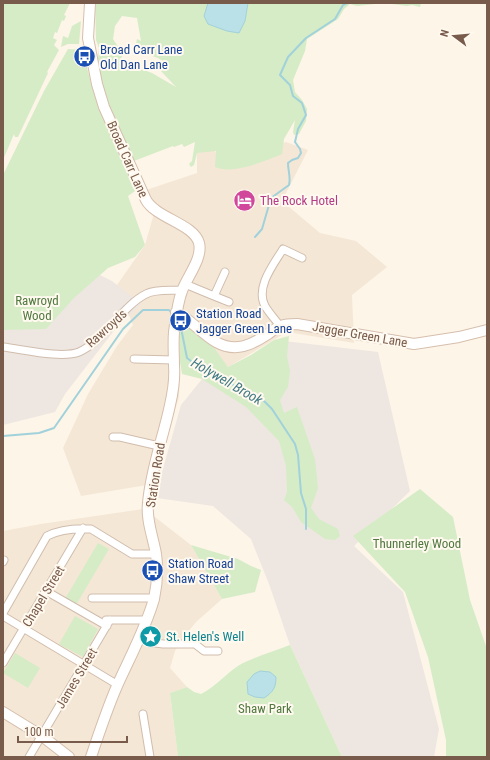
<svg xmlns="http://www.w3.org/2000/svg" width="490" height="760" viewBox="0 0 490 760" font-family="'Roboto Condensed',sans-serif">
  <style>
    .residential { fill: #f5e7d6 }
    .industrial { fill: #eee7e1 }
    .green { fill: #d5ecc6; fill-rule: evenodd }
    .water { fill: #bbe1e8; stroke: #a1d1da }
    .lines { fill: none; stroke-linecap: round; stroke-linejoin: round }
    .stream { stroke: #a1d1da; stroke-width: 2 }
    .street-casing { stroke: #d0bdad; stroke-width: 9 }
    .secondary-casing { stroke: #d6bfad; stroke-width: 12 }
    .street { stroke: #fff; stroke-width: 7 }
    .secondary { stroke: #fff; stroke-width: 10 }
    .labels { text-anchor: middle; stroke-width: 4; stroke-linejoin: round; paint-order: stroke }
    .transit-label { font-size: 13px; fill: #164399; stroke: #fff9ef; text-anchor: start }
    .street-label { font-size: 13px; fill: #795b4b; stroke: #fff9ef }
    .hotel-label { font-size: 13px; fill: #b23c85; stroke: #fff9ef; text-anchor: start }
    .park-label { font-size: 13px; fill: #507940; stroke: #fff9ef }
    .culture-label { font-size: 13px; fill: #0d838f; stroke: #fff9ef; text-anchor: start }
    .water-label { font-size: 14px; font-style: italic; fill: #407a85; stroke: #fff9ef }
  </style>
  <rect width="100%" height="100%" fill="#fdf5e8"/>
  <path class="residential" d="M286,142L308,150L282,201L320,233L356,241L387,267L352,295L354,343L287,332L228,367L182,326L180,356L179,397L165,443L156,485L151,514L191,545L222,599L196,622L183,638L175,651L170,668L187,687L170,693L178,757H3V531L41,524L143,509L147,485L81,496L63,448L88,394L117,346L133,325L117,285L145,245L153,217L154,207L146,190L197,173V153L214,149L223,168Z"/>
  <path class="industrial" d="M100,275L112,281L141,304L113,332L65,394L55,412L3,425V322L30,323Z
    M284,341L378,352L410,491L354,546L403,592L439,729L434,757H342L290,645L269,584L251,539L213,506L157,498V490L181,405L202,379Z"/>
  <path class="green" d="M3,3H70L64,15L66,16L64,21L62,20L57,33L55,32L53,38L57,40L54,45L59,50L47,72L48,73L18,137H15L14,134L3,160Z
    M95,3H208L204,16L245,21L248,3H421L420,7L412,5L407,6L392,4H375L357,6L350,4L344,9L338,19L307,39L305,51L293,80L295,92L302,100L307,109L306,121L299,134L294,135L293,132L295,120L284,139L282,154C265,161 233,175 215,167L216,151L197,153L194,165L191,167L189,164L192,161L195,142L184,147L182,144L174,147L173,146L134,161L107,104L96,60H99L98,59L99,48L96,40ZM122,16L137,18L141,41L137,39L136,44L143,47L141,52L158,58L163,61L160,70L176,87L152,73L129,65L119,63L123,54L113,39L115,26Z
    M81,21L79,44H68L61,47L63,36L68,38L72,26Z
    M68,49L82,50L98,107L132,181L135,191L128,196L145,245L135,257L108,268L74,298L46,329L3,330V175L44,91Z
    M187,323L215,349L228,367L251,355L274,340L289,336L287,356L290,371L288,387L280,400L284,413L297,407L315,459L318,488L311,508L319,519L338,529L340,536L335,540L325,539L301,522L292,507L284,500L287,492L286,466L279,441L246,407L202,379L182,374L180,362L179,330Z
    M420,489L453,517L470,600L487,649V757H446V740L428,657L405,592L353,536Z
    M98,543L109,549L76,605L65,599Z
    M191,545L238,559L251,566L261,570L255,592L222,599Z
    M75,616L98,629L83,657L59,644Z
    M290,645L342,757H178L170,693L187,687L194,692L201,694C217,686 228,671 243,663C258,656 275,651 290,645Z
    M15,653L40,668L28,688L3,673Z"/>
  <path class="water" d="M208,3H248L245,21L239,33L227,31L208,24L204,16Z
    M260,671L270,672L276,677C276,688 273,692 264,698L255,697L248,694L247,682L254,674Z"/>
  <g class="lines">
    <path class="stream" d="M255,237L262,229L271,198L289,185C291,177 288,171 288,163L292,160L298,158L301,153L300,149L295,142L298,129L306,115L302,103L293,96L290,85L280,75L288,57L306,38L335,19L343,5L347,3
      M179,325L181,328L187,358L200,368L263,400L272,409L295,444L298,455L301,493L306,509V529
      M3,436L39,433L54,428L123,329L143,310H169L173,315"/>
    <defs>
      <path id="street" d="M185,284L214,296L225,272
        M214,296L229,302
        M280,326C275,319 269,313 265,306C255,287 274,264 283,249L302,258
        M3,347C22,349 61,359 79,352C103,342 122,306 146,294C156,289 170,291 182,290
        M134,359L174,360
        M113,437H120L159,446
        M3,562L4,560
        M46,591L107,626
        M92,598H154
        M3,613L47,536C61,529 76,528 91,529L132,554H156
        M3,616L118,685
        M106,620H146
        M140,638L148,642L163,644H195L204,651H218
        M3,663L83,528
        M143,714L150,757
        M29,757L110,620"/>
      <path id="secondary" d="M90,3L88,38L97,84L104,107L146,200C156,218 194,224 199,243C203,258 187,277 182,291C177,304 176,318 174,332C173,343 174,355 174,366C175,379 173,392 170,405C163,438 151,469 148,503C146,520 153,537 156,554C158,568 157,585 154,599C145,630 130,657 117,686C107,709 99,733 91,757
        M176,312C191,320 202,334 216,342C236,353 251,345 268,334C272,331 277,327 281,326C286,324 292,324 297,324L414,344L459,337L487,330
        M3,712L42,736L69,757"/>
    </defs>
    <use href="#street" class="street-casing"/>
    <use href="#secondary" class="secondary-casing"/>
    <use href="#street" class="street"/>
    <use href="#secondary" class="secondary"/>
  </g>
  <defs>
    <symbol id="bus-disc" viewBox="-11 -11 22 22"><circle r="9.5" fill="#1a4fb4" stroke="#fff9ef"/><path d="M-5-6H5V4H4V6H2V4H-2V6H-4V4H-5ZM-3.5-4V0h7V-4ZM-3.5 1.2v1.5H-2V1.2ZM2 1.2v1.5H3.5V1.2Z" fill="#fff"/></symbol>
    <symbol id="hotel-disc" viewBox="-11 -11 22 22"><circle r="9.5" fill="#d1479c" stroke="#fff9ef"/><path d="M-6-4.5h1.5V1H6V5H4.5V3h-9V5H-6ZM-4 0a1.8 1.8 0 1 1 3.6 0ZM.5 0V-2.5h3Q6-2.5 6 0Z" fill="#fff"/></symbol>
    <symbol id="sight-disc" viewBox="-11 -11 22 22"><circle r="9.5" fill="#0f9aa8" stroke="#fff9ef"/><path d="M0-6L1.8-2.2L6-1.7L2.9 1.2L3.7 5.4L0 3.3L-3.7 5.4L-2.9 1.2L-6-1.7L-1.8-2.2Z" fill="#fff"/></symbol>
  </defs>
  <g fill-rule="evenodd">
    <use href="#bus-disc" x="72" y="44" width="25" height="25"/>
    <use href="#hotel-disc" x="232" y="188" width="25" height="25"/>
    <use href="#bus-disc" x="168" y="308" width="25" height="25"/>
    <use href="#bus-disc" x="140" y="558" width="25" height="25"/>
    <use href="#sight-disc" x="138" y="624" width="25" height="25"/>
  </g>
  <g class="labels">
    <g class="transit-label">
      <text x="100" y="54">Broad Carr Lane<tspan x="100" dy="15">Old Dan Lane</tspan></text>
      <text x="196" y="318">Station Road<tspan x="196" dy="15">Jagger Green Lane</tspan></text>
      <text x="168" y="568">Station Road<tspan x="168" dy="15">Shaw Street</tspan></text>
    </g>
    <g class="street-label">
      <text transform="translate(128 159) rotate(66)" y="5">Broad Carr Lane</text>
      <text transform="translate(106 328) rotate(-42)" y="5">Rawroyds</text>
      <text transform="translate(360 334) rotate(10)" y="5">Jagger Green Lane</text>
      <text transform="translate(155 475) rotate(-81)" y="5">Station Road</text>
      <text transform="translate(43 596) rotate(-59)" y="5">Chapel Street</text>
      <text transform="translate(76 678) rotate(-59)" y="5">James Street</text>
    </g>
    <g class="hotel-label">
      <text x="260" y="205">The Rock Hotel</text>
    </g>
    <g class="park-label">
      <text x="37" y="305">Rawroyd<tspan x="37" dy="15">Wood</tspan></text>
      <text x="417" y="548">Thunnerley Wood</text>
      <text x="265" y="713">Shaw Park</text>
    </g>
    <g class="culture-label">
      <text x="166" y="641">St. Helen's Well</text>
    </g>
    <g class="water-label">
      <text transform="translate(227 381) rotate(30)" y="5">Holywell Brook</text>
    </g>
  </g>
  <rect width="490" height="760" fill="none" stroke="#795b4b" stroke-width="8"/>
  <g transform="translate(454 36) rotate(286)" stroke="#fff9ef" stroke-width="3" paint-order="stroke">
  <path d="M0-3L7 15L0 10L-7 15Z" fill="#795b4b"/>
  <text y="-6" font-size="11" font-weight="bold" text-anchor="middle" fill="#795b4b">N</text>
  </g>
  <path d="M18 736v6h109v-6" fill="none" stroke="#795b4b" stroke-width="2"/>
  <text x="24" y="736" font-size="12" fill="#795b4b" stroke="#fff9ef" stroke-width="3" paint-order="stroke">100 m</text>
</svg>
